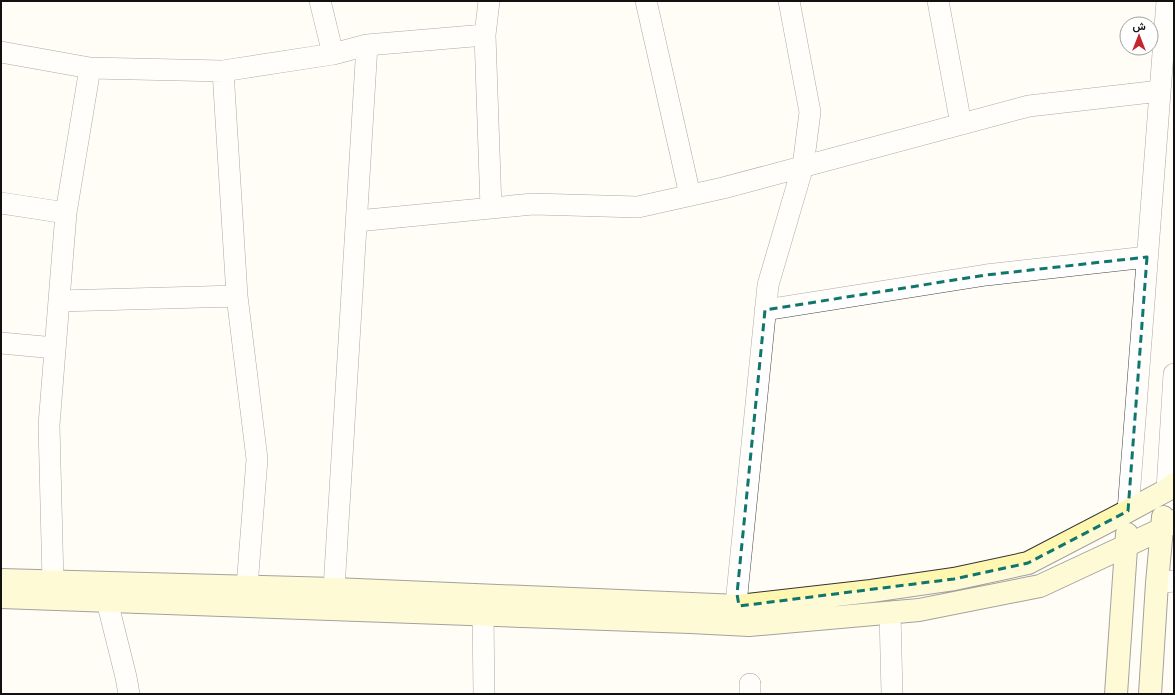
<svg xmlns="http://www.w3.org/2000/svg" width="1175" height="695" viewBox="0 0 1175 695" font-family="'Times New Roman',Vazirmatn,serif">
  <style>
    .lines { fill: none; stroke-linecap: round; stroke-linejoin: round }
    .street-casing { stroke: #444; stroke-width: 22 }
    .secondary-casing { stroke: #333; stroke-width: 24 }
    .street { stroke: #fff; stroke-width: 21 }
    .secondary { stroke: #fff6b0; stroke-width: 22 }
    .marked { fill: none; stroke: #0f766e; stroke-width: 3; stroke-dasharray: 8 5; stroke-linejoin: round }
  </style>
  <rect width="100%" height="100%" fill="#fffdf5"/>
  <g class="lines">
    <defs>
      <path id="street" d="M320,1L333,54
        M489,1L485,35L491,208
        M646,1L690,195
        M938,1L961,124
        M1,52L90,68L223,71L333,54L367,45L485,35
        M223,71L237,296L257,459L247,587
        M1,203L66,213
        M357,221L533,204L638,207L723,188L1029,106L1160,91
        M59,301L237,296
        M765,310L986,275L1147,257
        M1,343L55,348
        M1167,490L1174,374
        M1128,511L1167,1
        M53,582L49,425L66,213L90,68
        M1157,583L1174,581
        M334,589L367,45
        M107,601L126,677L129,694
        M739,606L737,594L768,285L803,166L810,112L789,1
        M890,613L892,694
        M483,615L484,694
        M750,694V684"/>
      <path id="secondary" d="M1,580L334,589L739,606L871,591L954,579L1028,563L1128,511L1167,490L1174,484
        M1,597L690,622L749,625L919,610L1040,586L1162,529L1174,521
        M1116,694L1127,534
        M1150,694L1157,583L1163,517"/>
    </defs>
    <use href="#street" class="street-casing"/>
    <use href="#secondary" class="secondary-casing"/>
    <use href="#street" class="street"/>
    <use href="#secondary" class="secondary"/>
  </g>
  <path d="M0 0H1175V695H0ZM1147,257L1128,511L1028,563L954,579L739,606L737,594L765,310L986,275Z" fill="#fffdf5" fill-opacity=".55" fill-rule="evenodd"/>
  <path class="marked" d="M1147,257L1128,511L1028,563L954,579L739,606L737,594L765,310L986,275Z"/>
  <rect width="1175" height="695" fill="none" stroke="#111111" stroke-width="4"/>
  <g transform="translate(1139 36)"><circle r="19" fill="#ffffff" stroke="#a0a0a0"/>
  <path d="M0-3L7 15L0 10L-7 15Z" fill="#c4262e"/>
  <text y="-6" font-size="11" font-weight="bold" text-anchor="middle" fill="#111111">ش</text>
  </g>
</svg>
